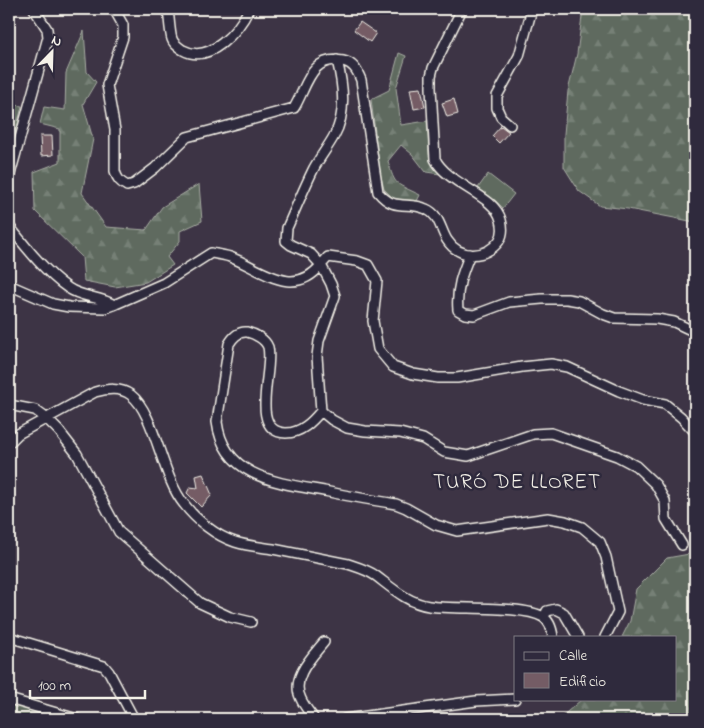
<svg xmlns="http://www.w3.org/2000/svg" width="704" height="728" viewBox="0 0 704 728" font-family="'Indie Flower',sans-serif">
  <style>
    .grass { fill: url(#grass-tufts); stroke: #a9aea4 }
    .forest { fill: url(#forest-firs); stroke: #a9aea4 }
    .pitch { fill: #5e6a5f; stroke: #a9aea4 }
    .building { fill: #745c65; stroke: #f4f1e8 }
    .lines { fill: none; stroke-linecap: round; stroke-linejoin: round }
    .minor-casing { stroke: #f4f1e8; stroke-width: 12 }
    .minor { stroke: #2f2a3d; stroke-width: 9 }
    .labels { text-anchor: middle; stroke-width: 5; stroke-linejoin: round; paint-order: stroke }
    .neighbourhood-label { font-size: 21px; letter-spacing: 1px; fill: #f4f1e8; stroke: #2f2a3d }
  </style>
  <defs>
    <pattern id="grass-tufts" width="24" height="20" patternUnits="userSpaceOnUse" patternTransform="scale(1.25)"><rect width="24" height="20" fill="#5e6a5f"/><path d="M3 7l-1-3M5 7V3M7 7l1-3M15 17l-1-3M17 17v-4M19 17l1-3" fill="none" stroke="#768076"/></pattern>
    <pattern id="forest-firs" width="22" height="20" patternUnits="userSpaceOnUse" patternTransform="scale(1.25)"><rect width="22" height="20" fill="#5e6a5f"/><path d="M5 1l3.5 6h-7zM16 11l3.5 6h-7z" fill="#768076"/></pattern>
  </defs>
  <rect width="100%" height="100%" fill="#3d3445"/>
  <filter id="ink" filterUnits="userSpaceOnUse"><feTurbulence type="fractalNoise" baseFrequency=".02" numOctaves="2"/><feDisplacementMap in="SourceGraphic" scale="10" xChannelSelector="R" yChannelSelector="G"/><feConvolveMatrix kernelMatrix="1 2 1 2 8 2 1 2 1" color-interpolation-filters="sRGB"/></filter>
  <g filter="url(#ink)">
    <path class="grass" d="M9,704L58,719H59H9Z"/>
    <path class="forest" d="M583,9H695V222L628,209L600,206L579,191L564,167V134L568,91L577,54Z
      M84,31L87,72L96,82L83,104L93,139L82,193L106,227L146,230L162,207L199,184L202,221L180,231V241L167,257L173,265L146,282L115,287L84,281L82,257L35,211L34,172L60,162V129L40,124L44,107L65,110L66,73Z
      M399,53L406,56L396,88L401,125L427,121L429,155L440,174L426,172L412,154L401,145L388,161C395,187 396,183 420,195L417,201L393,198L384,189L380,173L371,99L389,90Z
      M9,104L22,106L9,160Z
      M695,553V719H559L582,699H675V637H622L630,621L636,589L667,558Z"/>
    <path class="pitch" d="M488,174L514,194L503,208L495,200L478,188Z"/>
    <path class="building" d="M360,22L376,33L370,42L354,30Z
      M421,88L425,107L414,109L410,89Z
      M454,99L458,114L447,117L442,103Z
      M501,126L509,132L499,143L492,136Z
      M40,136H52L53,155L41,156Z
      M203,474L212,495L201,507L187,493L190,487L198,488L196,476Z"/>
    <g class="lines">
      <defs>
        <path id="minor" d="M114,9L123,25V37L107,85L115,130V171C117,179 120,182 127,186L134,184L155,168L187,137L294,108C307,87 310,55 343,61C353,63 357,70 361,80L378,192C395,213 408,200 426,209C440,215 440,229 447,240C459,259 486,259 499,241C503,235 503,227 501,220C495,195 448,185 435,159L431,88V76L433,68L462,9
          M168,9C169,16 170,34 172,39C174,45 179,47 183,50C210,65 239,30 249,9
          M510,125L501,117L497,108V96L519,56L532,9
          M9,178L48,37L47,29L34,9
          M9,226C25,246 46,273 68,288C82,298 100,296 114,305
          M470,254C462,273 456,289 458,310L465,314L474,315L509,302L542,299H567L579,301L603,314L614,318L657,319L674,322L695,332
          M9,285L53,304L69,307L105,308L116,304L164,283L211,253C217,254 224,255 230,257C260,268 293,300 321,265L311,254L291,245L286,241L287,228C296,208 304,188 314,168C320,157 328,147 334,136C347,113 343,85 337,60
          M9,405L35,410L46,418L59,431L77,454L119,532L200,603L230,617L251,622
          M321,411C312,422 301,433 286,433C248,432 274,369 268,347C265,339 255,334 247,332C238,331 233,337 229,344L217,422C224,478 279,483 324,491C348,496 372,500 396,504L406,508L436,525L457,531L548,518L565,521L582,527L600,542L606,557L618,612L605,637
          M9,443L18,434L95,392C107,389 120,387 131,395C155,413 162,478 184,504C196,520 216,536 235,542C247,546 261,547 273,549C298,554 323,559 348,564C357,567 368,570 376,576C392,588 408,603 429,606C456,610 523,605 543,617C550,621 552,629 553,637
          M682,545L666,519L665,501L656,485L636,466L617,456L551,433L533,434L468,456L444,452L423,439L400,433L365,431L347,428L332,420L321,411L317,356L319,341L335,296L331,284L321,265L328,257L357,261L368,265L377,281L373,321L378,349L393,367L413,374L438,378H457L522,367L551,364L567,367L619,391L643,400L665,404L681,417L695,432
          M544,617L547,611L556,609L564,613L578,637
          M9,637L104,666L109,672L134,719
          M9,699L77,719
          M314,719C310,713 304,706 301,699C290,678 312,657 324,642
          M345,719L476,701L515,699"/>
      </defs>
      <use href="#minor" class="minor-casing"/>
      <use href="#minor" class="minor"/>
    </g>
  </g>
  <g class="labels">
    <g class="neighbourhood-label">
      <text x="517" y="488">TURÓ DE LLORET</text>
    </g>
  </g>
  <rect width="704" height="728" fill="none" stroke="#2f2a3d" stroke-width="30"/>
  <rect x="15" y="15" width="674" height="698" fill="none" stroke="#f4f1e8" stroke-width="2" filter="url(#ink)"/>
  <rect x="514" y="636" width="162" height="65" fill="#2f2a3d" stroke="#7e7a81"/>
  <rect x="524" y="652" width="25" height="8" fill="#2f2a3d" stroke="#7e7a81"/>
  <text x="559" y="660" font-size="15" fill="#f4f1e8">Calle</text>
  <rect x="524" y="673" width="25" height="15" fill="#745c65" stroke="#7e7a81"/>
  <text x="559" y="686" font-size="15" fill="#f4f1e8">Edificio</text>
  <g transform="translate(52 52) rotate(23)" stroke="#2f2a3d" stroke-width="4" paint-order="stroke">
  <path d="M0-4L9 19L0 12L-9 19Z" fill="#f4f1e8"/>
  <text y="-8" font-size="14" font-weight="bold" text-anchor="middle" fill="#f4f1e8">N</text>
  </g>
  <path d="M30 690v8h115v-8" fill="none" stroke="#f4f1e8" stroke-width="2.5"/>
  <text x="38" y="690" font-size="15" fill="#f4f1e8" stroke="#2f2a3d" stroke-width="4" paint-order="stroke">100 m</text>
</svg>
